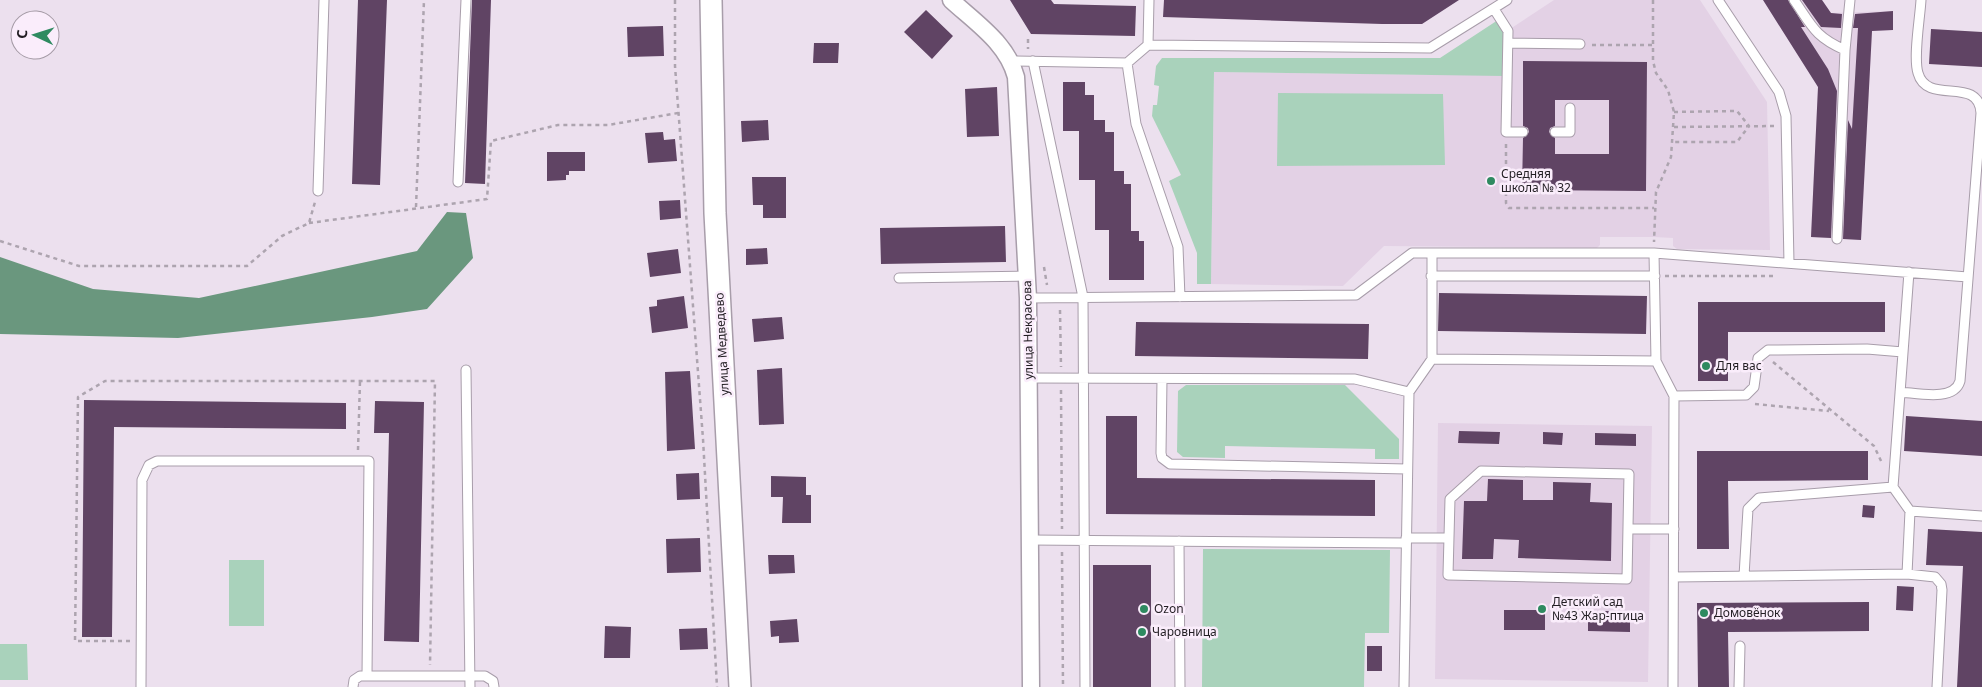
<svg xmlns="http://www.w3.org/2000/svg" width="1982" height="687" viewBox="0 0 1982 687" font-family="'Noto Sans',sans-serif">
  <style>
    .built { fill: #e3d1e5 }
    .green { fill: #a9d2bb }
    .water { fill: #6a977e }
    .building { fill: #604464; fill-rule: evenodd }
    .lines { fill: none; stroke-linecap: round; stroke-linejoin: round }
    .service-casing { stroke: #a89daa; stroke-width: 11 }
    .minor-casing { stroke: #a89daa; stroke-width: 19 }
    .tertiary-casing { stroke: #a89daa; stroke-width: 24 }
    .path { stroke: #ada4af; stroke-width: 2.5; stroke-dasharray: 4 4; stroke-linecap: butt }
    .service { stroke: #fff; stroke-width: 9 }
    .minor { stroke: #fff; stroke-width: 16 }
    .tertiary { stroke: #fff; stroke-width: 21 }
    .poi-dot { fill: #2e8a60; stroke: #faedfb; stroke-width: 2 }
    .labels { text-anchor: middle; stroke-width: 5; stroke-linejoin: round; paint-order: stroke }
    .poi-label { font-size: 12px; fill: #221e23; stroke: #faedfb; text-anchor: start }
    .street-label { font-size: 12px; fill: #221e23; stroke: #faedfb }
  </style>
  <rect width="100%" height="100%" fill="#ece0ee"/>
  <path class="built" d="M1554,0H1700L1767,102L1770,250L1677,249L1673,246V238L1654,237H1600V245L1597,248L1384,246L1343,286L1211,284L1214,72L1440,75Z
    M1763,0H1822L1831,13L1893,11V30L1872,31L1861,240L1811,237L1818,87Z
    M1438,423L1652,426L1648,682L1435,679Z"/>
  <path class="green" d="M1498,20L1506,32L1504,76L1214,72L1211,284H1197V253L1169,181L1181,175L1152,116L1153,105H1157L1159,86L1154,85L1156,66L1162,58H1440Z
    M1278,93L1443,94L1445,165L1277,166Z
    M1186,385H1345L1399,439V459H1375V449L1225,446V458L1183,457L1177,452L1178,391Z
    M1203,549L1390,550L1389,633H1365L1364,687H1202Z
    M229,560H264V626H229Z
    M0,644H27L28,680H0Z"/>
  <path class="water" d="M447,212L466,213L473,258L427,309L372,317L178,338L0,334V257L93,289L199,298L417,251Z"/>
  <path class="building" d="M358,0H387L380,185L352,184Z
    M472,0H491L485,184L465,183Z
    M1010,0H1051L1054,4L1136,6L1135,36L1031,34Z
    M1164,0H1459L1422,24H1382L1163,17Z
    M1763,0H1788L1805,27H1801L1828,69L1837,91L1831,238L1811,237L1818,87Z
    M1802,0H1822L1831,13L1842,14L1841,28L1821,27Z
    M926,10L953,36L932,59L904,32Z
    M1893,11V30L1872,31L1861,240L1843,239L1848,120L1852,129L1858,28H1853L1855,14Z
    M663,26L664,56L628,57L627,27Z
    M1931,29L1982,32V67L1929,64Z
    M814,43H839L838,63H813Z
    M1523,61L1647,62L1646,191L1522,190L1523,138L1529,132L1528,128L1523,126ZM1555,100H1609V154H1555V138L1549,132L1550,128L1555,126Z
    M1063,82H1085V95H1094V120H1105V132H1114V171H1124V184H1131V231H1139V241H1144V280H1109V230H1095V180H1079V131H1063Z
    M997,87L999,136L967,137L965,89Z
    M768,120L769,140L742,142L741,121Z
    M663,132L664,140L675,139L677,161L648,163L645,133Z
    M547,152H585V171H569V175H566V180L547,181Z
    M752,177H786V218H763V205H753Z
    M680,200L681,218L660,220L659,201Z
    M1005,226L1006,262L881,264L880,228Z
    M767,248L768,264L746,265V249Z
    M678,249L681,273L650,277L647,253Z
    M1439,293L1647,296L1646,334L1438,331Z
    M684,296L688,328L652,333L649,307L657,306V300Z
    M1698,302H1885V332H1728V381H1698Z
    M782,317L784,339L754,342L752,319Z
    M1136,322L1369,324L1368,359L1135,356Z
    M782,368L784,424L759,425L757,370Z
    M690,371L695,449L667,451L665,372Z
    M84,400L346,403V429L114,427L112,637H82Z
    M375,401L424,402L419,642L384,641L389,433H374Z
    M1106,416H1137V478L1375,480V516L1106,514Z
    M1906,416L1982,421V456L1904,451Z
    M1459,431L1500,432L1499,444L1458,443Z
    M1543,432L1563,433L1562,445L1543,444Z
    M1595,433L1636,434V446L1595,445Z
    M1697,451H1868V480L1728,481L1729,549H1697Z
    M699,473L700,499L677,500L676,474Z
    M771,476L806,477V495H811V523H782L783,497H771Z
    M1488,479L1523,480V500H1553V482L1591,483L1590,502L1612,503L1611,561L1518,558L1519,540L1494,539L1493,559H1462L1464,501H1487Z
    M1863,505L1875,506L1874,518L1862,517Z
    M1928,529L1982,532V687H1957L1963,566L1926,565Z
    M700,538L701,572L667,573L666,539Z
    M768,555H794L795,573L769,574Z
    M1093,565H1151V687H1093Z
    M1897,586L1914,587L1913,611L1896,610Z
    M1869,602V631L1728,632L1729,687H1698L1697,603Z
    M1504,610H1545V630H1504Z
    M1588,611H1630V632L1588,631Z
    M797,619L799,642L779,643V636L771,637L770,621Z
    M605,626L631,627L630,658H604Z
    M707,628L708,649L680,650L679,629Z
    M1367,646H1382V671H1367Z"/>
  <g class="lines">
    <defs>
      <path id="service" d="M1718,0L1779,92L1786,116L1789,263
        M1794,0C1812,26 1815,37 1845,50
        M1494,9L1508,31L1506,132H1523
        M1508,43L1580,44
        M1148,45L1149,0
        M1012,61L1127,63L1148,45L1430,48L1507,0
        M1033,61L1083,297L1085,687
        M1127,63L1136,124L1178,247L1180,297
        M1555,132H1570V108
        M458,182L466,0
        M318,191L324,0
        M1837,239L1845,50L1850,0
        M1654,253L1968,277
        M1909,272L1893,487L1910,511L1982,516
        M1431,276H1655
        M899,278L1027,276
        M1028,298L1356,295L1412,253H1654L1656,361L1674,396L1673,687
        M1432,359L1656,361
        M466,370L470,687
        M1029,378L1355,379L1409,392
        M1162,379L1161,453L1162,458L1170,464L1407,469
        M1900,392C1917,393 1954,402 1960,381L1981,113C1979,75 1927,106 1918,73C1913,57 1920,18 1921,0
        M1674,396L1746,395L1754,387L1758,358L1768,350L1867,349L1903,352
        M1481,471L1629,474L1627,579L1448,575L1450,499Z
        M1628,529H1674
        M1406,538H1449
        M1030,540L1406,543
        M1179,541L1180,687
        M1907,574L1910,511
        M1744,576L1748,509L1759,498L1893,487
        M1674,577L1907,574L1935,577L1941,584L1942,590L1937,687
        M141,687L142,480L149,465L157,461H369L367,676
        M353,687L354,680L360,676H485L493,681L494,687
        M1404,687L1409,392L1432,359V253
        M1739,687L1740,646"/>
      <path id="minor" d="M951,0C976,23 1007,43 1016,77L1028,298L1031,687"/>
      <path id="tertiary" d="M711,0L715,213L740,687"/>
    </defs>
    <use href="#service" class="service-casing"/>
    <use href="#minor" class="minor-casing"/>
    <use href="#tertiary" class="tertiary-casing"/>
    <path class="path" d="M675,0V66L703,439L717,687
      M1653,0V61L1656,73L1668,90L1674,112L1671,157L1656,192L1654,242
      M1028,39V49
      M1592,45H1652
      M1674,112L1737,111L1749,126L1737,142H1674
      M1674,127L1775,126
      M1506,144V203L1509,208H1654
      M416,207L424,0
      M309,223L487,199L491,141L558,125H608L678,113
      M0,241L79,266H247L282,236L309,223L315,202
      M1044,267L1047,285
      M1665,276H1777
      M1060,310L1061,367
      M1773,362L1874,446L1882,463
      M1061,390L1062,529
      M1755,404L1829,411
      M358,450L360,381
      M1062,552L1063,687
      M130,641H75L78,397L105,381H435L430,665"/>
    <use href="#service" class="service"/>
    <use href="#minor" class="minor"/>
    <use href="#tertiary" class="tertiary"/>
  </g>
  <g class="poi-dot">
    <circle cx="1491" cy="181" r="5"/>
    <circle cx="1706" cy="366" r="5"/>
    <circle cx="1144" cy="609" r="5"/>
    <circle cx="1542" cy="609" r="5"/>
    <circle cx="1704" cy="613" r="5"/>
    <circle cx="1142" cy="632" r="5"/>
  </g>
  <g class="labels">
    <g class="poi-label">
      <text x="1501" y="178">Средняя<tspan x="1501" dy="14">школа № 32</tspan></text>
      <text x="1716" y="370">Для вас</text>
      <text x="1552" y="606">Детский сад<tspan x="1552" dy="14">№43 Жар-птица</tspan></text>
      <text x="1154" y="613">Ozon</text>
      <text x="1714" y="617">Домовёнок</text>
      <text x="1152" y="636">Чаровница</text>
    </g>
    <g class="street-label">
      <text transform="translate(1028 330) rotate(-91)" y="4">улица Некрасова</text>
      <text transform="translate(722 344) rotate(-93)" y="4">улица Медведево</text>
    </g>
  </g>
  <g transform="translate(35 35) rotate(274)"><circle r="24" fill="#faedfb" stroke="#a49aa5"/>
  <path d="M0-4L9 19L0 12L-9 19Z" fill="#2e8a60"/>
  <text y="-8" font-size="14" font-weight="bold" text-anchor="middle" fill="#221e23">С</text>
  </g>
</svg>
